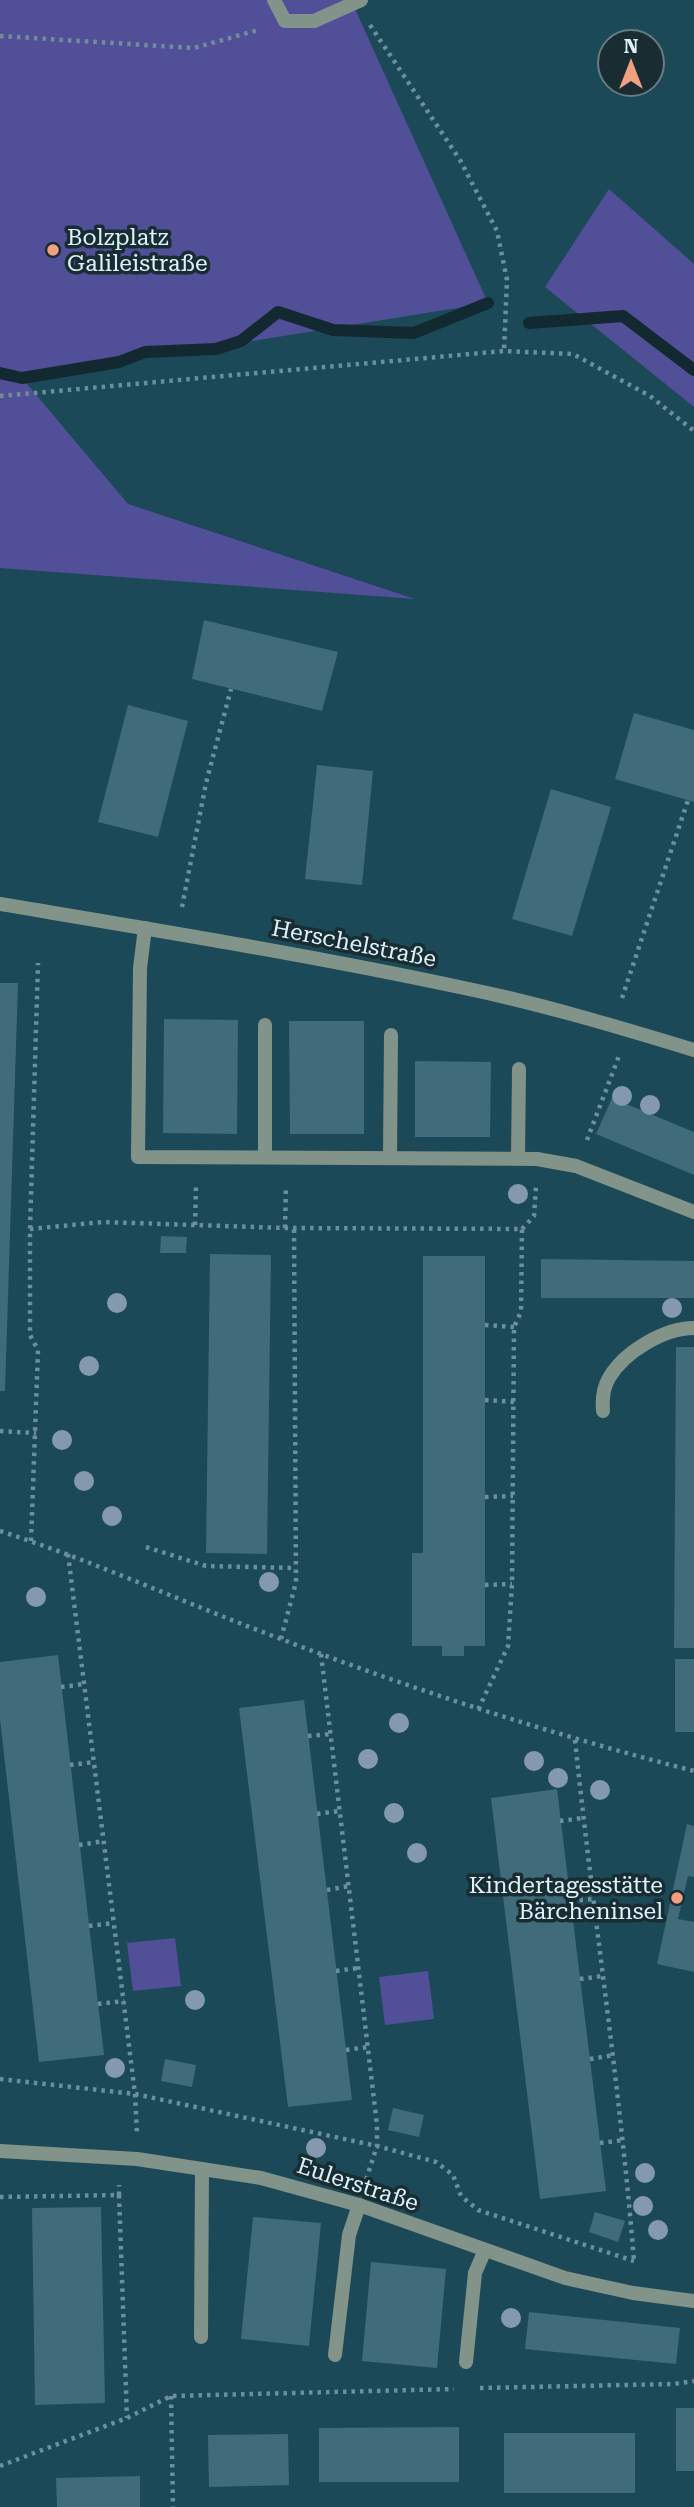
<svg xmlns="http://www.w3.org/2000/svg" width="694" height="2507" viewBox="0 0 694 2507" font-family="'Roboto Serif',serif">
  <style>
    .green { fill: #514f98 }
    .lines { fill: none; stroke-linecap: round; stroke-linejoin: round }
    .stream { stroke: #132931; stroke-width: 12 }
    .building { fill: #3f6b7a }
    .path { stroke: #6b8f9b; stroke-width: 4.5; stroke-dasharray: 3.5 5; stroke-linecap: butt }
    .service { stroke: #82938a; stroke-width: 14 }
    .minor { stroke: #82938a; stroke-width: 14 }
    .tree { fill: #8499ae }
    .poi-dot { fill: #f2a080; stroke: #192c32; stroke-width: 2.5 }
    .labels { text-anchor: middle; stroke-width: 7; stroke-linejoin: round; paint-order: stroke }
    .poi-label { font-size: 23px; fill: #dcf3fb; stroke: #192c32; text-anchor: start }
    .street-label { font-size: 23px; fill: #dcf3fb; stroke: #192c32 }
  </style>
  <rect width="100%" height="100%" fill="#1c4957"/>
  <path class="green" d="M0,0H351L488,303L22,378L128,504L415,599L0,568Z
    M609,189L694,264V407L545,287Z
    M175,1938L181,1986L133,1991L127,1943Z
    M428,1971L434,2019L385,2025L379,1977Z"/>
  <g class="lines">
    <path class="stream" d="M529,323L623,316L694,370
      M0,373L22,378L119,362L145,352L216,349L241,341L278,312L333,330L414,333L488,303"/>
  </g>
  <path class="building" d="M204,620L338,652L322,711L192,679Z
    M128,705L188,721L158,837L98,822Z
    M634,713L694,730V802L615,779Z
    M317,765L373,771L362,885L305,879Z
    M551,789L611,807L572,936L512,919Z
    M0,983H18L5,1391H0Z
    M164,1019L238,1020L237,1134L163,1133Z
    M289,1021H364V1134H290Z
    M415,1061L491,1062L490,1137H415Z
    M612,1098L694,1132V1175L596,1134Z
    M161,1236L187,1237L186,1253H160Z
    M210,1254L271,1255L267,1554L206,1553Z
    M423,1256H485V1646H464V1656H442V1646H412V1553H423Z
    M541,1259L694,1261V1298H541Z
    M676,1347H694V1648H674Z
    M58,1655L104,2055L39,2062L0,1719V1662Z
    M675,1659H694V1732H675Z
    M304,1700L352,2100L288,2107L239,1708Z
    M557,1789L606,2191L540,2199L491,1798Z
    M687,1824L694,1826V1877L688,1876L678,1919L694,1922V1972L657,1964Z
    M165,2059L196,2065L192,2087L161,2081Z
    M393,2108L424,2115L419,2137L388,2130Z
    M101,2207L105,2403L35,2405L32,2208Z
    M595,2212L625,2221L618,2242L589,2232Z
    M253,2217L321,2223L309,2346L241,2339Z
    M371,2262L446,2269L437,2368L362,2361Z
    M529,2312L680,2328L676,2364L525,2349Z
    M676,2408H694V2471H676Z
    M459,2427V2482H319V2428Z
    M504,2433H635V2493H504Z
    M288,2434L289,2485L209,2487L208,2435Z
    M140,2476V2507H57L56,2478Z"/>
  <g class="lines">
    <path class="path" d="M370,25L460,160L497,231L507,280L504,351
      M0,36L194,48L258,30
      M0,396L504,351L573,354L650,396L694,431
      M182,907L206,783L231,689
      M622,998L688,800
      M587,1140L619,1056
      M195,1225L196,1186
      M285,1228L286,1186
      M30,1229L103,1222L285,1228L522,1229L521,1312L514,1327L512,1584L508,1646L478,1710
      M522,1229L534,1216L536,1186
      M485,1325L514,1327
      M485,1400L515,1402
      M0,1431L36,1433
      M485,1497L513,1496
      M0,1531C96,1562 187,1604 281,1639C417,1691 554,1735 694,1771
      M31,1541L38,1350L30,1335V1229L38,963
      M146,1547L206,1566L296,1568
      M68,1554L135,2094L137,2133
      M485,1585L512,1584
      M281,1639L296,1582L294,1228
      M321,1654L377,2125V2146L366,2180
      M61,1687L84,1684
      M308,1736L330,1734
      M575,1740C593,1914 620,2086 634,2261
      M70,1765L94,1762
      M317,1814L339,1811
      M560,1821L583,1818
      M79,1845L104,1841
      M327,1890L349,1886
      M571,1901L592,1899
      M89,1926L114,1923
      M336,1971L358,1968
      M580,1979L603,1976
      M98,2004L124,2001
      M346,2050L368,2047
      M590,2059L614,2055
      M0,2079L135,2094L377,2146L436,2162L453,2175L461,2196L478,2210L634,2261
      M600,2143L624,2140
      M119,2195L127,2418
      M0,2197L119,2195V2185
      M480,2388L674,2384L694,2381
      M171,2396L173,2507
      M0,2466L127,2418L171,2396L454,2389"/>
    <path class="service" d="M274,0L285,21H314L361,0
      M145,928L140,968L138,1157L537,1159L576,1166L694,1212
      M265,1157V1025
      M390,1158L391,1035
      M518,1159L519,1069
      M603,1411C602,1399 603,1388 609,1378C624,1352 664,1328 694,1328
      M201,2337L202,2169
      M335,2355L349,2235L359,2205
      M466,2362L475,2273L485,2250"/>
    <path class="minor" d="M0,904C155,930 310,955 464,988C542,1004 618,1027 694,1050
      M0,2151L137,2159L261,2178L359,2205L565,2278L633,2293L694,2301"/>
  </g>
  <g class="tree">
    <circle cx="622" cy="1096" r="10"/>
    <circle cx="650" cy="1105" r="10"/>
    <circle cx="518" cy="1194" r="10"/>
    <circle cx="117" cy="1303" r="10"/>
    <circle cx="672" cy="1308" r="10"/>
    <circle cx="89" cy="1366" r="10"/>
    <circle cx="62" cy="1440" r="10"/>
    <circle cx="84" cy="1481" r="10"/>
    <circle cx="112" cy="1516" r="10"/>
    <circle cx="269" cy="1582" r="10"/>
    <circle cx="36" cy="1597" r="10"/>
    <circle cx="399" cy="1723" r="10"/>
    <circle cx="368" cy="1759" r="10"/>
    <circle cx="534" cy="1761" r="10"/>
    <circle cx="558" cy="1778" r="10"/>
    <circle cx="600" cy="1790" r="10"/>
    <circle cx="394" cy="1813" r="10"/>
    <circle cx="417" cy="1853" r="10"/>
    <circle cx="195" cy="2000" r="10"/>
    <circle cx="115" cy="2068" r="10"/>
    <circle cx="316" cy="2148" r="10"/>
    <circle cx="645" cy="2173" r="10"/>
    <circle cx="643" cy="2206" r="10"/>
    <circle cx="658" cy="2230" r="10"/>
    <circle cx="511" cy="2318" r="10"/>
  </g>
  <g class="poi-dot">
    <circle cx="53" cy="250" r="7"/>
    <circle cx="677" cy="1898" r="7"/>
  </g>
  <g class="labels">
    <g class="poi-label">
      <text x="67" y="245">Bolzplatz<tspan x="67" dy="26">Galileistraße</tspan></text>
      <text x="663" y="1893" text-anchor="end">Kindertagesstätte<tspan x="663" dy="26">Bärcheninsel</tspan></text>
    </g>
    <g class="street-label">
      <text transform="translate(354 943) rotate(11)" y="8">Herschelstraße</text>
      <text transform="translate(358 2184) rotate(18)" y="8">Eulerstraße</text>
    </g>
  </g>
  <g transform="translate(631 63)"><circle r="33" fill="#192c32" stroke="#677c82" stroke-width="2"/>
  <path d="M0-5L12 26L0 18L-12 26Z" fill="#f2a080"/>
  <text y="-10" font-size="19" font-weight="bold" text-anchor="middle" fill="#dcf3fb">N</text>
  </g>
</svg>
